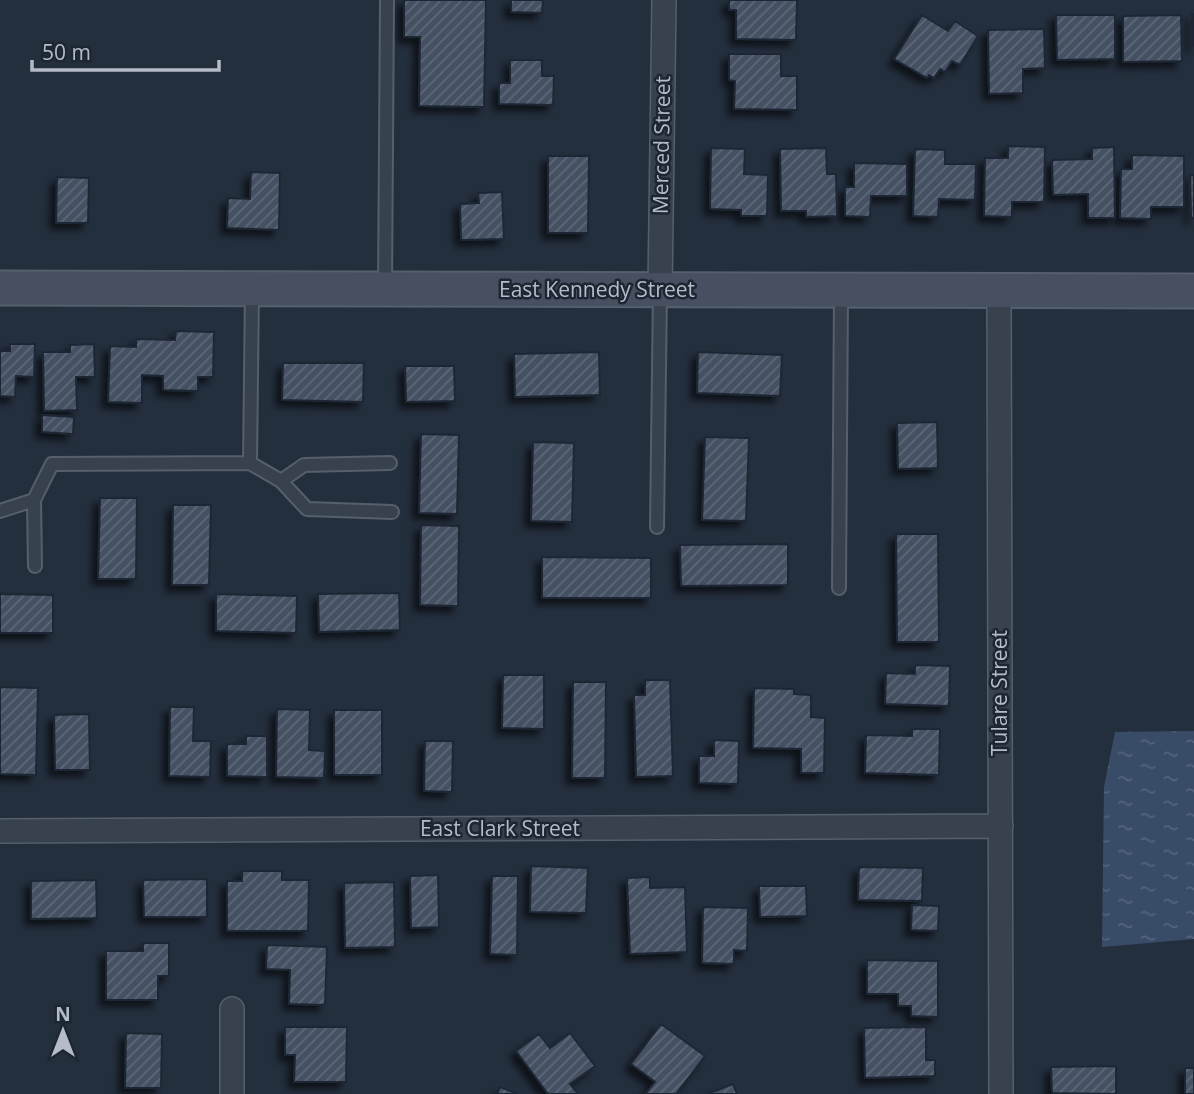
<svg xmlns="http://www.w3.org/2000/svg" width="1194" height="1094" viewBox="0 0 1194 1094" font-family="'Open Sans',sans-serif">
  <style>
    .water { fill: url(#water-ripples) }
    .building { fill: url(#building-hatch); stroke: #1f2835; stroke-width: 2; filter: url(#shadow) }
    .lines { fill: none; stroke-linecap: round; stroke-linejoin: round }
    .lane-casing { stroke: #565f6c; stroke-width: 16 }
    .street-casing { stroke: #565f6c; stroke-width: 26 }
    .secondary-casing { stroke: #565f6c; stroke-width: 37 }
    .lane { stroke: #38414e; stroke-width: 12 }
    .street { stroke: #38414e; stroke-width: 23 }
    .secondary { stroke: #465061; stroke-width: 33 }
    .labels { text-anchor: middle; stroke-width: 5; stroke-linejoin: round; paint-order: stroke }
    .street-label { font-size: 21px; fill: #b4bcc9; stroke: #1d2633 }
  </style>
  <defs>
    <pattern id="water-ripples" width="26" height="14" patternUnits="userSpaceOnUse" patternTransform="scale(1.75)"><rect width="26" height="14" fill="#394c67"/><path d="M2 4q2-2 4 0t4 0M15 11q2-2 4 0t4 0" fill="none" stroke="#53647b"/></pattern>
    <pattern id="building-hatch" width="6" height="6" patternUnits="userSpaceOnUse" patternTransform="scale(1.75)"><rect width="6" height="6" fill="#455162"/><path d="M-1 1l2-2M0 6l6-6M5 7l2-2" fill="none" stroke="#5d6877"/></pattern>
    <filter id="shadow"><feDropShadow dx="-6" dy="6" stdDeviation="3.5" flood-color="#0009"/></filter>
  </defs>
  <rect width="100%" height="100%" fill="#242f3e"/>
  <path class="water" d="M1194,731V939L1102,947L1104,787L1115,732Z"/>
  <path class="building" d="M404,0H486L484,107L419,106L420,37H404Z
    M511,0H543L542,13L511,12Z
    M729,0H797L796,40L736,39V10H729Z
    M1192,14H1194V46H1192Z
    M922,15L948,31L955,21L978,36L960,65L952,61L945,72L940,69L934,78L929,75L927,78L894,59Z
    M1056,15H1115V59L1057,60Z
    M1181,15L1182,61L1123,62V16Z
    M1044,29L1045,68L1023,69V93L989,94L988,30Z
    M729,54H781V76H797V110L734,109L735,81L729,80Z
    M510,60H542V76H554L553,105L499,104V83H510Z
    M1008,146L1045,147L1044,202H1012V217L984,216L985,158H1008Z
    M1114,147L1115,218H1088V194L1053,195L1052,160L1092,159V148Z
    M711,148L745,149L744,174L768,175L767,216H741V210L710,209Z
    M826,148L827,174H836L837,216L806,217V211H781L780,149Z
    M915,149L945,150V164H976L975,200L939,199L938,217L913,216Z
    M1132,155L1184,156V207H1151V219L1120,218L1121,169H1132Z
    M548,156H589L588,233H548Z
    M854,163L907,164V196H871L870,217L845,216V187H854Z
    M251,172L280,173L279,230L227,228L228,198L250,199Z
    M1190,175H1194V218H1191Z
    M57,177L89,178L88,223H56Z
    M502,192L504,239L461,240L460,204L479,203L478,193Z
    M176,331L214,332L213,377H198V391L163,390V376L142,375V403L108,402L110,346L136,347V339L175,340Z
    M10,344H35L34,377L16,376L15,397L0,396V351H10Z
    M94,344L95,377H76L77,410L44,411L43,352H70V345Z
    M599,352L600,395L515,397L514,354Z
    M698,352L782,355L780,396L697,393Z
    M283,363H364L363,402L282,400Z
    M405,366H454L455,401L406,402Z
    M42,415L74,417L73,434L42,432Z
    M937,422L938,468L898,469L897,423Z
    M421,434L459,435L457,514L419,513Z
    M705,437L749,438L746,521L702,520Z
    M533,442L574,443L572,522L531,521Z
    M100,498H137L136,579H98Z
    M173,505H211L209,585H172Z
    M421,525L459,526L458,606L420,605Z
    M896,534H938L939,642H897Z
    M788,544V585L681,586L680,545Z
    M542,557L651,558V598H542Z
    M399,593L400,630L319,632L318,594Z
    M0,594L53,595V633H0Z
    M216,594L297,596L296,633L216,631Z
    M915,665L950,666L949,706L885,704L886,673L915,674Z
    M503,675H544V729L502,728Z
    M645,680H670L673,776L636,777L634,695H645Z
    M573,682H606L605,778H572Z
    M0,687L38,688L36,775L0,774Z
    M754,688L794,689V694L811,695V717L825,718L824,773H801V749L753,748Z
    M170,707H194L193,741H211L210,777L169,776Z
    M277,709L310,710L309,750L325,751L324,778L276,777Z
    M334,710H382V775H334Z
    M89,714L90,770H55L54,715Z
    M912,729H940L939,775L865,773L866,735L912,736Z
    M246,736H267V777L227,776V744H246Z
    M714,740L739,741L738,784L699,783V756H714Z
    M425,741H453L452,792L424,791Z
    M531,866L588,868L586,913L530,912Z
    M859,867L923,868L922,901L858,900Z
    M242,871H282V880H309L308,931H227V881H242Z
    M438,875L439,927L411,928L410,876Z
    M492,876H518L517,955L490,954Z
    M650,877V888L685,887L687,952L630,954L627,878Z
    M207,879V917H144L143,880Z
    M96,880L97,918L31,919V881Z
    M394,882L395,947L345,948L344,883Z
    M759,886H806L807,916L760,917Z
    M912,905L939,906L938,931L911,930Z
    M703,907L748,908L747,951L734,950V964L702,963Z
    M143,943H169V976H158V1000H106V951H143Z
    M267,945L327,947L325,1005L289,1004L290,970L266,969Z
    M867,960L938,961V1017L911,1016V1006H898V994H867Z
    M661,1024L705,1056L676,1094H645L655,1082L631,1064Z
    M285,1027H347L346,1082H294L295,1055H285Z
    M926,1027V1060H935V1076L865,1078L864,1028Z
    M126,1033L162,1034L161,1088H125Z
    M570,1033L595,1066L570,1084L578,1094H548L516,1051L539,1034L550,1048Z
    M1116,1066V1094L1052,1093L1051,1067Z
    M1185,1068H1194V1094H1185Z
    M733,1084L737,1094H707Z
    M500,1087L518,1094H497Z"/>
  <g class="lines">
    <defs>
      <path id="lane" d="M385,289L387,0
        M250,463L281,481L307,509L392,512
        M281,481L304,465L390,463
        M34,500L35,566
        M0,511L34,500L52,464L250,463L252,289
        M657,527L660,290
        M839,588L841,292"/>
      <path id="street" d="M660,290L664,0
        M999,292L1001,1094
        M0,831L1001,826
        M232,1009V1094"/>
      <path id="secondary" d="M0,288L1194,291"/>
    </defs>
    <use href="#lane" class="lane-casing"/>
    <use href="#street" class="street-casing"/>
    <use href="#secondary" class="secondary-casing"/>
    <use href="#lane" class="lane"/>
    <use href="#street" class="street"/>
    <use href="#secondary" class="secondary"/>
  </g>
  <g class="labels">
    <g class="street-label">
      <text transform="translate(662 145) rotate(-89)" y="7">Merced Street</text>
      <text x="597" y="297">East Kennedy Street</text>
      <text transform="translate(1000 693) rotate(-90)" y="7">Tulare Street</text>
      <text x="500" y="836">East Clark Street</text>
    </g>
  </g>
  <g transform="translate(63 1031)" stroke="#1d2633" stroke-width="5" paint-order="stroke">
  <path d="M0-5L12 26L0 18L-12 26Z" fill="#b4bcc9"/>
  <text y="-10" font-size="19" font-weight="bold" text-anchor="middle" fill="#b4bcc9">N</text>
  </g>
  <path d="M32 60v10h187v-10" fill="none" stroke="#b4bcc9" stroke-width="3.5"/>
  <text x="42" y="60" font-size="21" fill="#b4bcc9" stroke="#1d2633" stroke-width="5" paint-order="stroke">50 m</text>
</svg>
